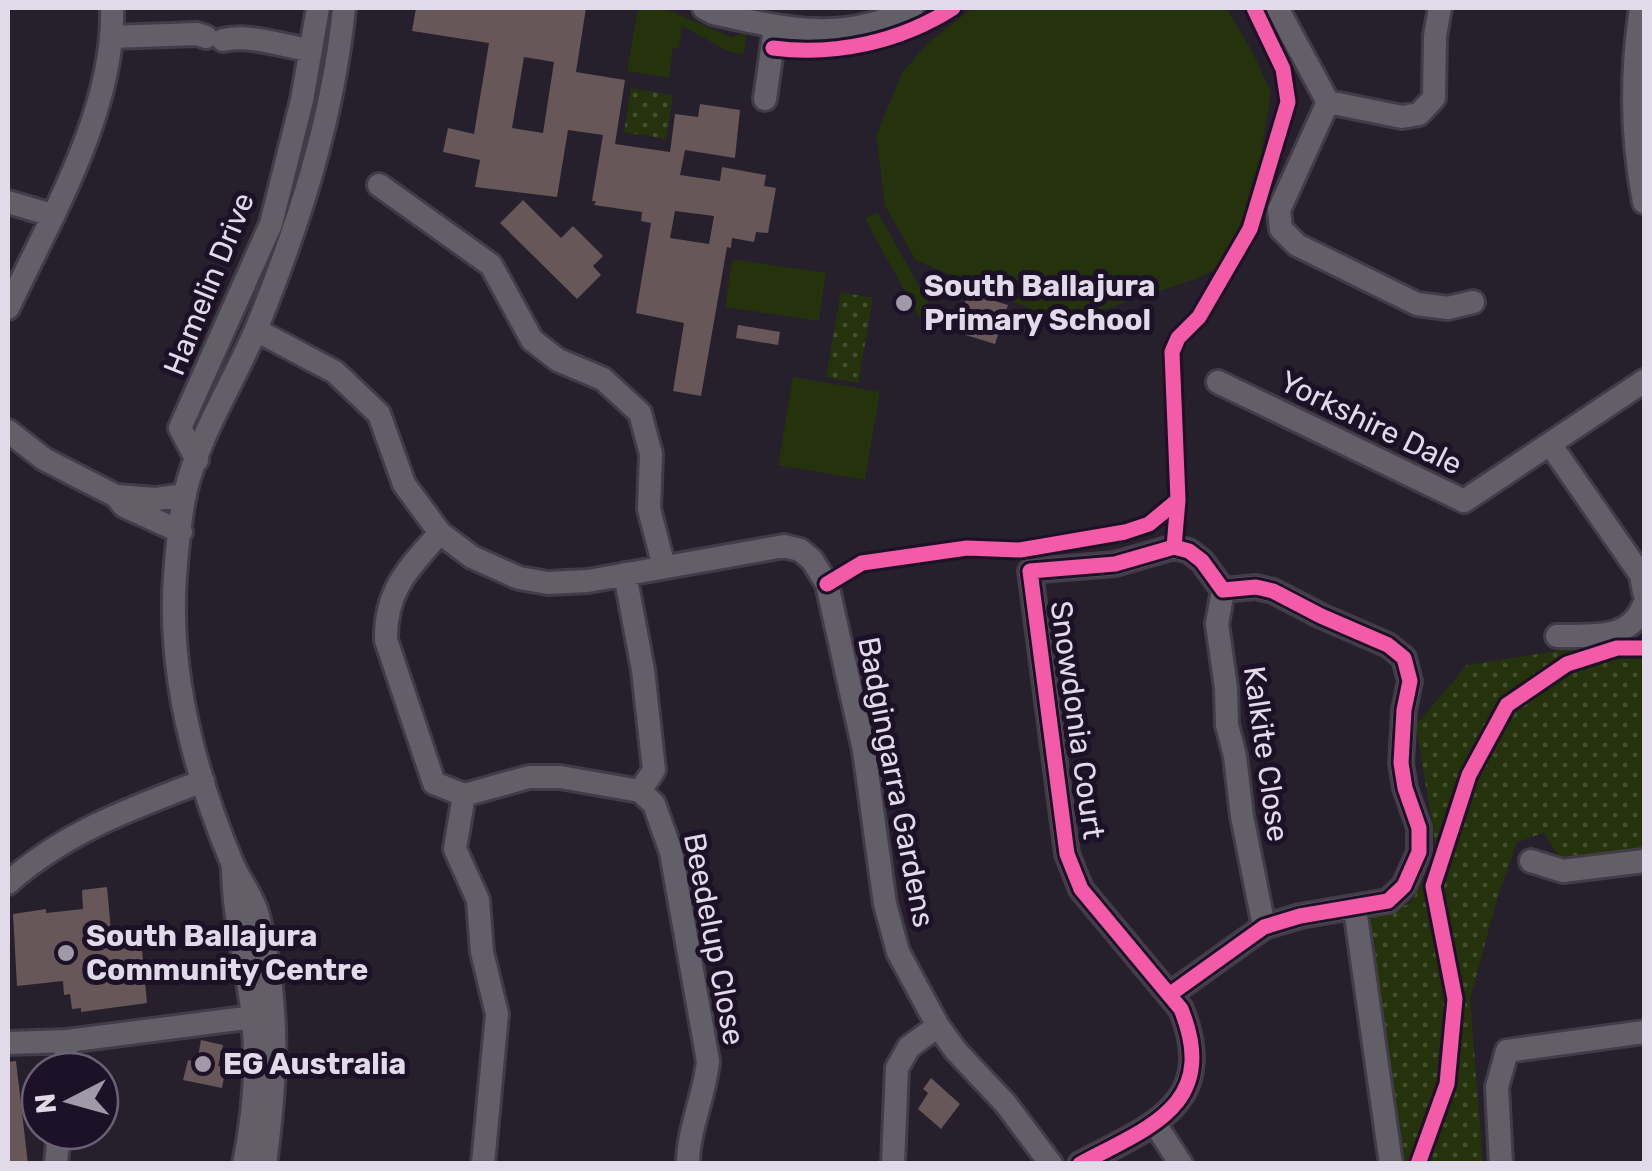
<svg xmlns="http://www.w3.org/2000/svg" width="1652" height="1171" viewBox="0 0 1652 1171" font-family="Rubik,sans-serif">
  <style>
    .green { fill: #25330d }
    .park { fill: url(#park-dots) }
    .building { fill: #685758; fill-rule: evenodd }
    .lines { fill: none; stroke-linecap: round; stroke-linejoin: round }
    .minor-casing { stroke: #413c47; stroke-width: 28 }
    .minor { stroke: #635f68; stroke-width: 22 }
    .cycleway-casing { stroke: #1d1127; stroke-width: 21 }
    .cycleway { stroke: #f35aa7; stroke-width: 15 }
    .poi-dot { fill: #a099a7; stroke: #1d1127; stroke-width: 4 }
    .labels { text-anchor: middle; stroke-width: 10; stroke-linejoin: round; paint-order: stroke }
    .street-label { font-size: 30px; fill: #e1dae9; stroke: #1d1127 }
    .poi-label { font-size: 30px; font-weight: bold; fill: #e1dae9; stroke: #1d1127; text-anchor: start }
  </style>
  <defs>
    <pattern id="park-dots" width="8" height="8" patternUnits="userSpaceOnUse" patternTransform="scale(2.5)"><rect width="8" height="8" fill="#25330d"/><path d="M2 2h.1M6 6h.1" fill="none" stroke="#445030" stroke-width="1.8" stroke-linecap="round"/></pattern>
  </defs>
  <rect width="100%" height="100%" fill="#261f2c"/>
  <path class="green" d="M638,8H663L731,37L744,33L747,35L743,55L730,52L682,26L679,48H673L669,78L627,71Z
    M973,8H1226L1251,49L1271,92L1250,229L1232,261L1198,278L1102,310L1054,319L916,260L885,206L876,136L902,73L929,42Z
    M878,212L932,310L919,317L865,219Z
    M732,259L826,273L819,321L725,307Z
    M793,377L880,392L865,480L778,465Z"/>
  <path class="park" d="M631,88L673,95L666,139L624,132Z
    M841,292L873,298L858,383L826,377Z
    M1644,637V854L1563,863L1544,833L1517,842L1497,899L1470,999L1483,1163H1401L1365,920L1411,903L1437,854L1416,725L1467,665Z"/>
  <path class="building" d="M416,8H586L576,72L625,80L615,144L670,152L675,114L698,117L700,104L740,110L735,158L685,150L680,175L720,181L722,167L766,175L764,186L776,188L768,233L756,232L754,242L732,238L731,248L727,247L701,396L673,391L684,323L636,313L651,223L641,221L642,212L594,205L596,201H592L603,135L568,130L557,197L475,187L480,160L443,152L448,128L474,134L489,43L412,31ZM524,57L554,62L543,133L512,128ZM675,211L714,216L709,244L670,238Z
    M523,200L561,238L573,226L603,256L593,266L601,275L577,299L500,223Z
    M968,293L1008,305L995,344L956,332Z
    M738,325L780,332L778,345L736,338Z
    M107,887L111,931L140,928L147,1003L81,1012V1008L72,1009L70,994L64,995L63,981L17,986L13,914L46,909V913L83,909L82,890Z
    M201,1040L223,1045L218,1066L226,1067L222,1088L183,1080L188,1060L197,1062Z
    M16,1061L28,1164H8V1062Z
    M931,1078L960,1104L941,1129L918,1109L928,1093L923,1089Z"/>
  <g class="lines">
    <defs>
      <path id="minor" d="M704,8L713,13C784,29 845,44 912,8
        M1277,8L1328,102L1279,210L1281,229L1297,245L1417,304L1448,308L1473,302
        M1641,8C1631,74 1631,136 1644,202
        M111,37L197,34L206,37
        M223,40C252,34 281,46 311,50
        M765,99L775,28
        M1328,102L1402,117L1419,114L1434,98L1435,36L1440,8
        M379,185L491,265L532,340L558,360L603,379L640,413L651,454L649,509L664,567
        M8,202L52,215
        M8,308C51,217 115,110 112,8
        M256,330L335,372L379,414L404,484L440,533L472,557L519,578L548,583L588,581L784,546L800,550L812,560L827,584L864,750L885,904L898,952L938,1026L956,1051L1005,1103L1051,1164
        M1218,382L1464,501L1644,381
        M8,431L44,459L116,496L124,506L181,532
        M1550,444L1641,575L1644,592
        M197,460L180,428L271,224L302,100L318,8
        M116,496L156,499L185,495
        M440,533C409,568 385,590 386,640L434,783L464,795L455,849L478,900L482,952L497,1014L483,1164
        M625,574L643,670L654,770L640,791
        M1223,590L1217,624L1226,688L1227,725L1235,756L1242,816L1264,927
        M1557,636C1590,635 1631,642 1644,604
        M464,795L529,777H560L640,791L654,804L671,852L708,1061C705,1095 688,1129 688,1164
        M1531,861L1563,871L1644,861
        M233,866C233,918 248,967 253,1018C258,1067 254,1116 244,1164
        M8,883C65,832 132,808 203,781
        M1355,909L1391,1164
        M8,1043L67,1041
        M64,1071L67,1041L253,1017
        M1155,1124L1181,1164
        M56,1164L59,1131
        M265,1164C277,1076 280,1003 258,916C253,896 240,882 232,863C195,774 168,672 175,576C177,549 180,519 185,493C199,434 234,382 257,327C299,224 333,119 344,8
        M893,1164L897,1068L909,1047L938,1026
        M1080,1164C1149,1127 1220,1105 1181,1009L1081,889L1067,854L1030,571L1115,564L1174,547L1189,551L1202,561L1223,590L1256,587L1273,591L1321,616L1388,645L1404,658L1410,681L1404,710L1401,763L1405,788L1419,828V852L1404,886L1388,901L1300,916L1264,927L1169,995
        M1501,1164L1497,1087L1507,1051L1644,1032"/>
    </defs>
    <use href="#minor" class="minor-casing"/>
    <use href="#minor" class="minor"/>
    <defs>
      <path id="cycleway" d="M773,48C835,56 900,42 953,8
        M1174,547L1178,500L1172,352L1178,338L1199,317L1250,229L1288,102L1283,69L1254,8
        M827,584L862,563L967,548L1020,550L1125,532L1149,524L1178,500
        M1080,1164C1149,1127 1220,1105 1181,1009L1081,889L1067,854L1030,571L1115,564L1174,547L1189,551L1202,561L1223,590L1256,587L1273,591L1321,616L1388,645L1404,658L1410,681L1404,710L1401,763L1405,788L1419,828V852L1404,886L1388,901L1300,916L1264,927L1169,995
        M1418,1164L1447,1084L1455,999L1433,886L1469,775L1507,705L1567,664L1617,648H1644"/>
    </defs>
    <use href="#cycleway" class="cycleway-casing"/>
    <use href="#cycleway" class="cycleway"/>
  </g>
  <g class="poi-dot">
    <circle cx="904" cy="303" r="10"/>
    <circle cx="66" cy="953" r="10"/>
    <circle cx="203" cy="1064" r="10"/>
  </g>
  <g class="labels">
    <g class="street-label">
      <text transform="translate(209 284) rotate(-68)" y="10">Hamelin Drive</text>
      <text transform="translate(1371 423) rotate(26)" y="10">Yorkshire Dale</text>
      <text transform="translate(1077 720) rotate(82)" y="10">Snowdonia Court</text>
      <text transform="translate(1266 754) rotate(82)" y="10">Kalkite Close</text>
      <text transform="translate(896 782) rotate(79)" y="10">Badgingarra Gardens</text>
      <text transform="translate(714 939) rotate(79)" y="10">Beedelup Close</text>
    </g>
    <g class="poi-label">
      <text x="924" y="296">South Ballajura<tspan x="924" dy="34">Primary School</tspan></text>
      <text x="86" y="946">South Ballajura<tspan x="86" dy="34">Community Centre</tspan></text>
      <text x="223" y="1074">EG Australia</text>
    </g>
  </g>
  <rect width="1652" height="1171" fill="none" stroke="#e1dae9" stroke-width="20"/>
  <g transform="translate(70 1101) rotate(264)"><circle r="48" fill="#1d1127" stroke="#6b6175" stroke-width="2.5"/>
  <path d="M0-8L18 38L0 25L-18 38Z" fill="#a099a7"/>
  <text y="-15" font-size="28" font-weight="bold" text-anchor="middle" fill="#e1dae9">N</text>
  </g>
</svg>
